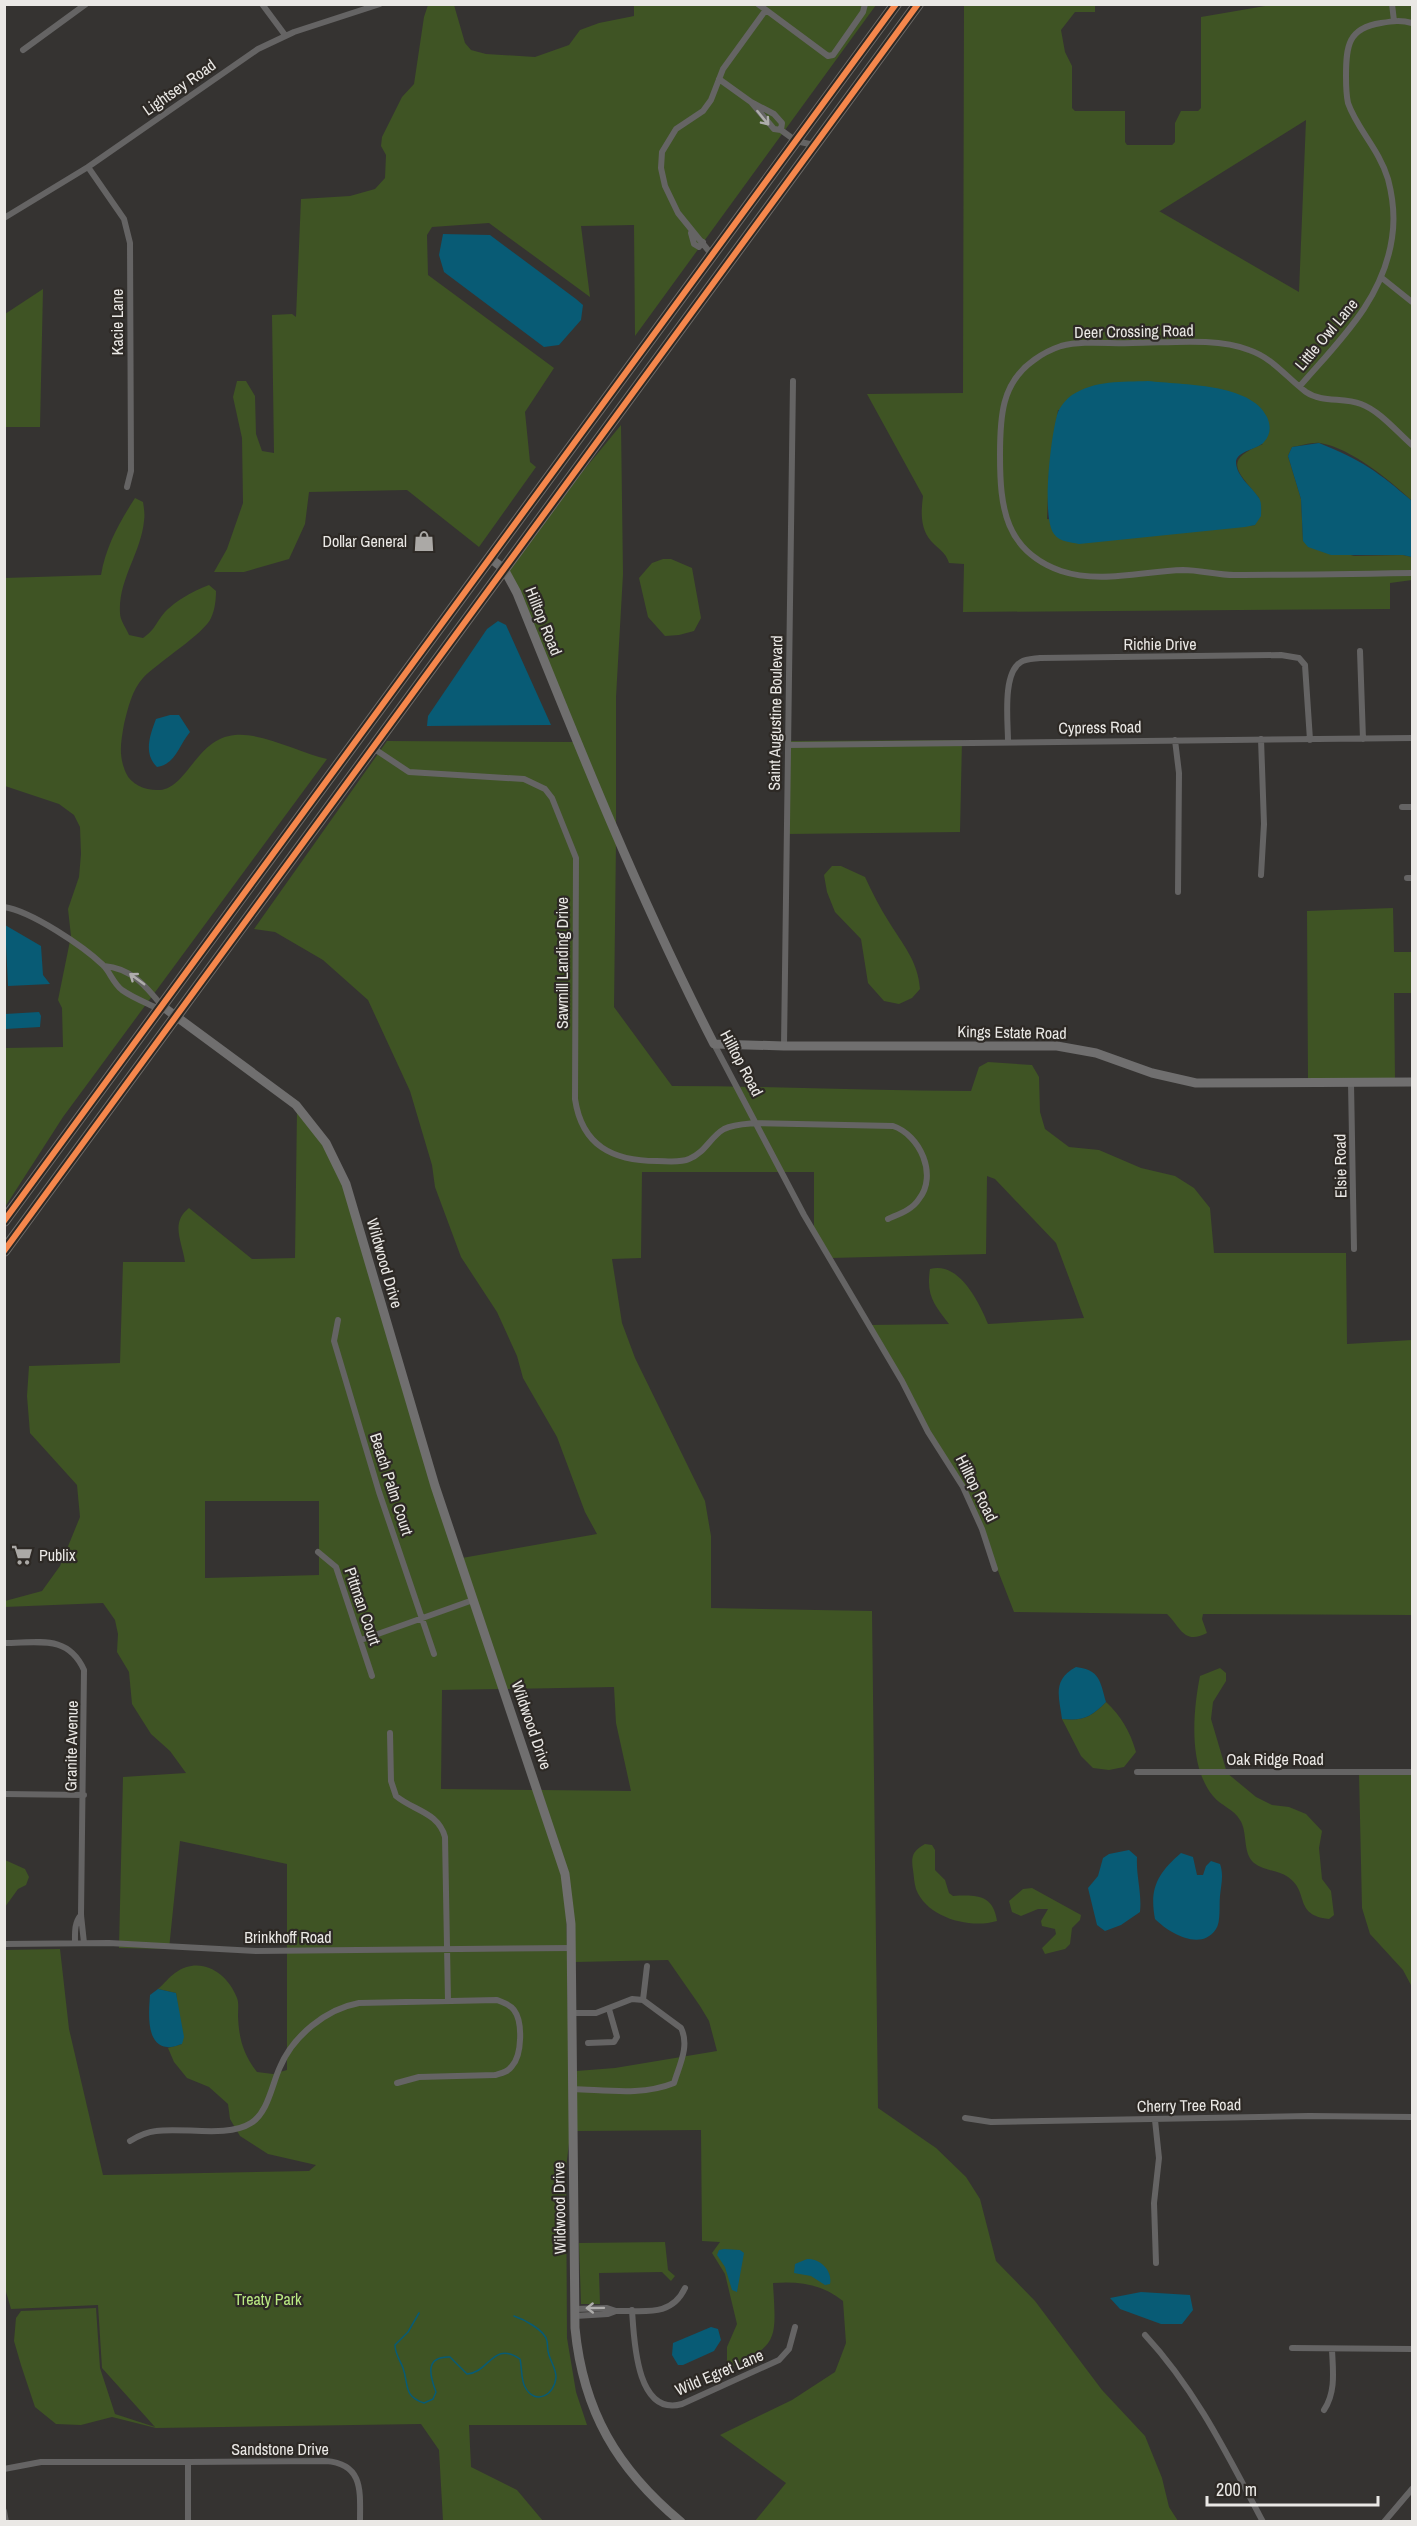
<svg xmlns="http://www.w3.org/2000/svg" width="1417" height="2526" viewBox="0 0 1417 2526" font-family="'Archivo Narrow',sans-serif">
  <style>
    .green { fill: #3f5424; fill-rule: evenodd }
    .water { fill: #085b75 }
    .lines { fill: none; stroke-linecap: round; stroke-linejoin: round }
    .stream { stroke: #085b75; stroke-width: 1.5 }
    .street { stroke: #656464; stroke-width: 6 }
    .secondary { stroke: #706f6f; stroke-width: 9 }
    .highway { stroke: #6c6a68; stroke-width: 12 }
    .cycleway-casing { stroke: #2d2925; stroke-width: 10 }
    .cycleway { stroke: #f5874c; stroke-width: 6 }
    .oneway { stroke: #aeadab }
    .labels { text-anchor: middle; stroke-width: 4.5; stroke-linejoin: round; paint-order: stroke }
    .street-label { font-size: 16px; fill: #eae8e5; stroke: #2d2925 }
    .poi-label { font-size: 16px; fill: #eae8e5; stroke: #2d2925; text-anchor: end }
    .park-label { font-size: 16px; fill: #b9e983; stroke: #2d2925 }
  </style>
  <rect width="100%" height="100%" fill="#353331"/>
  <path class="green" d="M428,5H454L465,43L471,50L486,54L535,57L569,45L580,30L599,23L634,16V5H876L635,336L634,225L581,226L590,297L489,223L432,227L427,235L428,275L554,368L525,412L530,462L536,467L479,547L407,490L309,492L305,524L289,559L244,572H214L227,549L243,503L242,438L233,397L237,381H246L255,396L256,434L262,451L274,453L272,315L292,314L296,317L301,199L350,196L375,189L385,178L386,155L381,146L382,137L402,97L414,84L424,17Z
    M964,5H1095V12H1075L1061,30L1065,52L1072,66V108L1075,111H1125V142L1127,145H1172L1175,142V123L1181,111H1198L1201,108V17L1271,5H1412V501C1391,481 1351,448 1320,443C1312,442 1300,446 1292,447L1288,456L1301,499L1303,541L1354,556L1403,555L1412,557V580L1390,583V609L963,612L964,564L949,563C945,551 939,550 931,541C920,528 921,512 923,496L867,394L963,393ZM1306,120L1299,292L1159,211H1160ZM1058,410L1263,444C1222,460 1237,471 1259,498L1255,525L1178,533L1047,519L1049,473Z
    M43,289L40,427H5V314Z
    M621,425L623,574L616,697V828L509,571L565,493Z
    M135,498L143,502C144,508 145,515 144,521C141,553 118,580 120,613C120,620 126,628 129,635L143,638C155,629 153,628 161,617C171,603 193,591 209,585L216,591C216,599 215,610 211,618C204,634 158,662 143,678C132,690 128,708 124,724C121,742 118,755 126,773C131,785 147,791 160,790C187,788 197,738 235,735C260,732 301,753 327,759L63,1117L5,1207V1048L63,1047L62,1008L58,1000L71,936L68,909L79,877L81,854L80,827L74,815L59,804L5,786L4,578L101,575C106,546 119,523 135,498Z
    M663,559H671L692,568L701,618L694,631L679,635L665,636L648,617L639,578L652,563Z
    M962,740L960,832L787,834L789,741Z
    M387,741L574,742L616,842L614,1007L672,1086C771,1086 871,1091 971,1091L979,1067L988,1062L1032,1065L1039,1077L1040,1112L1045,1129L1069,1147L1099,1150L1141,1168L1175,1176L1194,1188L1210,1208L1214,1253H1346L1347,1344L1412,1340V1615L1203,1614L1202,1619L1207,1633C1184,1645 1181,1628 1167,1614L1014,1612L969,1496L937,1446L869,1325L949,1324C934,1304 926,1296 930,1269C959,1261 979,1302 988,1324L1084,1318L1056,1243L995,1179L987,1176L986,1254L831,1258L814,1229V1172H642L641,1258L612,1259L622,1323L635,1358L705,1501L711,1536V1608L872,1611L878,2108L936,2148L966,2177L980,2199L996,2261L1035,2301L1102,2390L1145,2436L1162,2478L1169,2507L1178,2521H755L786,2483L720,2435L792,2400L835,2372L846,2343L843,2301C822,2284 799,2281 773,2283C776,2339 780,2345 727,2369V2347L737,2324L725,2274L712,2253L720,2242L702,2241L701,2130L576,2131V2071L615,2068L717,2051L709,2021L700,2006L668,1960L575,1962L568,1873L541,1790L631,1791L616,1723L614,1687L507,1689L462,1558L597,1534L585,1512L557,1437L523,1378L517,1356L497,1312L461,1257L435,1187L432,1165L410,1091L368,1000L323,960L275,932L254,929Z
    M832,866H841L865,877C872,892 880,908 889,922C903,945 918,961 920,989L912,998L899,1004L884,1001L868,983L861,939L835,912L827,892L824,875Z
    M1393,908L1394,952H1412V993H1394L1395,1079L1308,1080L1307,911Z
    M297,1110L324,1145L343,1185L500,1689L442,1690L441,1789L535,1790L558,1855L566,1894L570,2135L566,2168L567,2338L576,2392L587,2425H469L471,2467L517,2490L543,2521H443L439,2450L421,2424L156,2428L112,2417L81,2425L56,2424L35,2407L21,2365L14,2341L16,2318L21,2311L96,2308L100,2368L115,2414L155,2427L102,2368L98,2305L11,2309L4,2285V1950L60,1949L69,2029L103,2175L309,2171L316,2165L268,2154L240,2136L230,2119L228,2104L209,2087L187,2078L174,2062L168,2048L182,2044L176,1993L158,1989C164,1984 169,1977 175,1973C200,1955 227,1972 237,1998C239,2003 238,2010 238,2016C239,2039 243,2054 257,2072L273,2074L287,2070V1864L180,1841L169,1949L119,1948L123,1777L186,1773L170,1751L151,1734L132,1704L129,1672L117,1652L118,1634L115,1620L103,1603L4,1607L5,1601L42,1591L60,1566L80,1517L77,1485L30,1433L27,1396L29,1366L120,1363L123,1262H185C182,1241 170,1223 189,1208L252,1259L295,1258ZM205,1501H319V1575L205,1578Z
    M1220,1668L1226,1673V1681L1213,1702L1211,1719L1227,1773L1256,1797L1272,1805L1289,1807L1306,1814L1322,1831L1319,1848L1322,1879L1331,1891L1334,1915L1329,1919C1293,1915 1310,1892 1288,1877C1278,1870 1264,1871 1254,1863C1242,1853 1248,1832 1240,1820C1234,1809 1221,1806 1213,1796C1188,1766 1193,1711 1200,1676Z
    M1106,1702C1121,1716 1130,1731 1136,1752L1124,1767L1109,1770L1093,1768L1081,1756L1062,1719C1084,1721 1091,1717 1106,1702Z
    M1412,1772V1987L1403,1970L1370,1934L1362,1908L1359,1773Z
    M925,1844L932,1845L935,1850V1870L945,1880L949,1893L953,1896C976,1895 993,1894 997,1921C970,1929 927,1918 916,1889C914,1883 914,1876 913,1870C911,1857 912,1851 925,1844Z
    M5,1860L25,1869L29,1877L26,1885L18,1889L5,1907Z
    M1032,1888L1081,1915L1080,1920L1072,1928L1070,1944L1065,1949L1045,1954L1042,1948L1056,1934L1055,1929L1042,1926L1041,1921L1048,1909H1038L1021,1916L1012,1912L1009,1901L1023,1889Z
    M665,2242L668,2270L675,2276L671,2281L662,2272L599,2273L600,2304H581L579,2243Z"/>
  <path class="water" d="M443,234L490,235L576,299L583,305L581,320L559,345L544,347L444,272L439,255Z
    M1148,381C1182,385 1251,383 1267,417C1271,426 1271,434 1264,442C1259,449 1235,451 1236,463C1237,477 1252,487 1259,498C1262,503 1261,510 1261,516L1255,525L1245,527L1079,544C1070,542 1060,542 1054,534C1041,517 1051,433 1058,412C1060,407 1067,398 1072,395C1095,380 1122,382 1148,381Z
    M1319,443C1362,460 1378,472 1412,501V557L1403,555H1331L1308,547L1303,541L1301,499L1288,456L1292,447Z
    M498,621L506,625L551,725L427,726L428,716L487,629Z
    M170,715H179L190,732C179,745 176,764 157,767C143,754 150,735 156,719Z
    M5,925L41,946L43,975L50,984L8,986Z
    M39,1012L41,1016L40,1027L5,1029V1014Z
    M1076,1667C1100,1670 1100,1681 1106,1702C1091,1717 1084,1721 1062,1719C1059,1696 1052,1680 1076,1667Z
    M1129,1850L1137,1857C1136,1876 1142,1893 1140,1912L1121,1925L1105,1931L1097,1925L1088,1888L1098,1876L1103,1858L1109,1854Z
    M1181,1853L1193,1857L1197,1875H1203L1206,1866L1211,1861L1220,1864C1224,1875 1221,1885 1220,1896C1219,1905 1221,1922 1216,1929C1201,1952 1169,1933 1155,1919C1149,1888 1158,1873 1181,1853Z
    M158,1989L176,1993L184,2037L182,2044C178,2045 172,2048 167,2047C145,2045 149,2010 150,1995Z
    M724,2249L740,2250L744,2253L737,2292L732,2290L725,2267L717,2255L719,2250Z
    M807,2259C820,2258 833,2271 830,2284L825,2285L811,2276L794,2273L795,2264Z
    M1141,2292L1190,2295L1193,2310L1182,2324H1161L1120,2309L1110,2298Z
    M711,2327L718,2329L721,2340L714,2351L683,2365H678L672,2355L673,2343Z"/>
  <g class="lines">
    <path class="stream" d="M419,2313L408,2332L395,2345C395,2354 400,2360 403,2368C409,2385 403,2396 424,2403L433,2399L436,2392C430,2376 424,2356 450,2357L467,2374C489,2373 493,2340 520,2359C522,2368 521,2380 525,2387C535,2406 555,2395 556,2377C556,2369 551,2362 549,2355C547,2350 548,2345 547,2341C545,2330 523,2319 514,2316"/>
    <path class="street" d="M262,4L285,35
      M758,4L828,56L833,55L863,12L865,4
      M1392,4L1394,21
      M23,50L86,4
      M719,79L751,102
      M781,130L782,123L774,114L751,102L774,129L781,130L796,141L814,145
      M88,167L124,219L130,243L131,471L127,487
      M4,218L88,167L258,49L294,32L380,4
      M691,233L694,244L699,247L703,242
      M712,255L678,213L665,186L661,168L662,152L676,129L703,111L711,100L723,69L765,11
      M1382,278L1412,302
      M1300,386C1339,341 1383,300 1392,238C1395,219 1393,198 1388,179C1379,149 1357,129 1348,103C1346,94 1346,85 1346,76C1346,46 1348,28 1381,23C1393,21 1401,20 1412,23
      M1412,445C1397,432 1380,411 1361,404C1343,397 1322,403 1306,392C1287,378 1273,358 1249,350C1216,337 1168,343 1133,343C1110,344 1084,340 1061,346C1052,349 1042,354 1034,360C1001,383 1000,418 1000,455C1000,508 1005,551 1061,571C1100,584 1144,571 1183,570C1200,570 1217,575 1234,575C1293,575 1353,574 1412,573
      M1360,651L1363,739
      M1175,740L1179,773L1178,892
      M1008,741C1008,722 1002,673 1021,662C1026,659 1033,659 1040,658L1281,655L1299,658L1305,665L1310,740
      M788,745L1412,738
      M373,748L409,772L524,779L545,789L552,798L576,858L575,1099C582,1146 613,1161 657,1161C667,1161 680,1163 689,1159C705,1153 710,1137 724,1129C734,1124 745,1124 756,1123L893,1126C920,1135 938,1175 919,1199C912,1210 899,1214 888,1219
      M1402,807H1412
      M1261,875L1264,824L1261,739
      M1407,878H1412
      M4,907C31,911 83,946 103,965C110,972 113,983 122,990C133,998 147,1003 159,1009
      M104,966C131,968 146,986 162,1006
      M714,1044L804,1215L902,1381L928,1432L963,1487L982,1529L995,1569
      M784,1046L793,381
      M1351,1083L1354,1249
      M338,1320L334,1341L379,1492L434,1654
      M318,1552L336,1567L372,1676
      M361,1640L473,1600
      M4,1643C38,1643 68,1634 84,1670L81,1915L84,1943
      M390,1733L391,1781L396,1796C414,1811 438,1812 445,1837L448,2001
      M1137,1772H1412
      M4,1794L84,1795
      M75,1943C75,1933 74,1923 81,1915
      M4,1944L109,1943L256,1951L571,1948
      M643,2000L647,1966
      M572,2013H596L632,1999L643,2000
      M588,2043L614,2042L617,2037L609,2009
      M573,2089C607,2090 642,2096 674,2083C679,2066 690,2046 681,2028L643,2000
      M965,2118L991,2122L1309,2116L1412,2117
      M1155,2120L1159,2158L1154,2203L1156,2263
      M130,2141C138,2136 146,2132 156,2131C183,2127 228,2138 251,2123C268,2113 272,2084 280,2067C293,2036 326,2009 359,2003L497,2000C504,2003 510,2004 514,2010C523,2022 522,2055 512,2066C508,2072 502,2073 495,2075L419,2077L397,2083
      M575,2309L607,2308L616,2311L608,2314L575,2316
      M632,2310C634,2339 636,2417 682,2404L779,2360L789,2349L795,2327
      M616,2311C643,2310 671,2318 685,2288
      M1145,2335C1196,2390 1228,2456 1263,2522
      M1292,2348L1412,2349
      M1324,2410C1336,2392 1333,2371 1332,2350
      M4,2469L41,2462H188
      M4,2511L6,2522
      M188,2522V2462L326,2461C364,2464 360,2492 360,2522
      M1384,2522L1412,2489"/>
    <path class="secondary" d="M490,558L504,569L517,593C578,745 639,898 714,1044L784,1046H1057L1096,1053L1152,1073L1196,1083L1412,1082
      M162,1006L296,1105L326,1143L346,1184L435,1486L565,1874L571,1924L575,2328C583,2411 617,2469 681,2522"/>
    <path class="highway" d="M4,1221L896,4
      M4,1251L918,4"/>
    <defs>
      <path id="cycleway" d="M4,1221L896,4
        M4,1251L918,4"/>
    </defs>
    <use href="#cycleway" class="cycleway-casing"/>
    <use href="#cycleway" class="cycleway"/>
  </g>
  <defs><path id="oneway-shaft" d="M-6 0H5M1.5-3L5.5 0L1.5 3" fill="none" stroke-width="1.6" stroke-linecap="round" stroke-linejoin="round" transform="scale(1.5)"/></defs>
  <g class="oneway">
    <use href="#oneway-shaft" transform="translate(763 118) rotate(51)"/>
    <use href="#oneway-shaft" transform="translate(137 979) rotate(-144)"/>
    <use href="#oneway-shaft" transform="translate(595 2308) rotate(179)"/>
  </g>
  <defs>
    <symbol id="shop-bare" viewBox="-9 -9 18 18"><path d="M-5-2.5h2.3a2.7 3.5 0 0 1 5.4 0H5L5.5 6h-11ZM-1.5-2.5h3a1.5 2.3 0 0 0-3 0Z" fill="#aba9a6" stroke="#2d2925" stroke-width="2.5" paint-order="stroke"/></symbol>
    <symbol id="supermarket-bare" viewBox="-9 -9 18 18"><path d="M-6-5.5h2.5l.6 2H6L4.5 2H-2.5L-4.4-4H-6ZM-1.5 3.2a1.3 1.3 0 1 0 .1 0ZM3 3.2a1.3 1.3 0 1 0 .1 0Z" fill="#aba9a6" stroke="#2d2925" stroke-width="2.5" paint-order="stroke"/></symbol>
  </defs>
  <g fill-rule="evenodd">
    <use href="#shop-bare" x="409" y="526" width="30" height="30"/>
    <use href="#supermarket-bare" x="7" y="1540" width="30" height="30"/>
  </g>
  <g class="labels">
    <g class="street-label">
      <text transform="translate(179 87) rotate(-35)" y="6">Lightsey Road</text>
      <text transform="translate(117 322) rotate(-90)" y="6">Kacie Lane</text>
      <text transform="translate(1134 331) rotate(-1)" y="6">Deer Crossing Road</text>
      <text transform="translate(1326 334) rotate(-50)" y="6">Little Owl Lane</text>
      <text transform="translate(544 621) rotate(68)" y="6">Hilltop Road</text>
      <text x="1160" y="650">Richie Drive</text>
      <text transform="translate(775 713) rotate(-89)" y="6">Saint Augustine Boulevard</text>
      <text transform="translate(1100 727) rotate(-1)" y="6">Cypress Road</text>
      <text transform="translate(562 963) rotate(-90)" y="6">Sawmill Landing Drive</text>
      <text transform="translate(1012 1032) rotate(1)" y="6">Kings Estate Road</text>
      <text transform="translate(742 1063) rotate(62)" y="6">Hilltop Road</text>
      <text transform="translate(1340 1166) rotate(-91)" y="6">Elsie Road</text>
      <text transform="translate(385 1263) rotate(74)" y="6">Wildwood Drive</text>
      <text transform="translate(392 1484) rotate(72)" y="6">Beach Palm Court</text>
      <text transform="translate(977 1488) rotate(63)" y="6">Hilltop Road</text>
      <text transform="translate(363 1606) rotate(71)" y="6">Pittman Court</text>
      <text transform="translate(532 1725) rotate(71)" y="6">Wildwood Drive</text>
      <text transform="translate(71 1746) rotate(-89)" y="6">Granite Avenue</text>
      <text x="1275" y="1765">Oak Ridge Road</text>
      <text x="288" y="1943">Brinkhoff Road</text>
      <text transform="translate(1189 2105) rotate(-1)" y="6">Cherry Tree Road</text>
      <text transform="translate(559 2208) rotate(-91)" y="6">Wildwood Drive</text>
      <text transform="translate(719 2372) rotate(-23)" y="6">Wild Egret Lane</text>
      <text x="280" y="2455">Sandstone Drive</text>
    </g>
    <g class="poi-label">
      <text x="407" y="547">Dollar General</text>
      <text x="39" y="1561" text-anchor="start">Publix</text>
    </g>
    <g class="park-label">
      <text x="268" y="2305">Treaty Park</text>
    </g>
  </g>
  <rect width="1417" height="2526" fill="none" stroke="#eae8e5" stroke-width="12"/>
  <path d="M1207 2496v9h171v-9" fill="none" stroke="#eae8e5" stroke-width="3"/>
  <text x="1216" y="2496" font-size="18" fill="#eae8e5" stroke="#2d2925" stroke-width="4.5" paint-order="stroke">200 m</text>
</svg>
